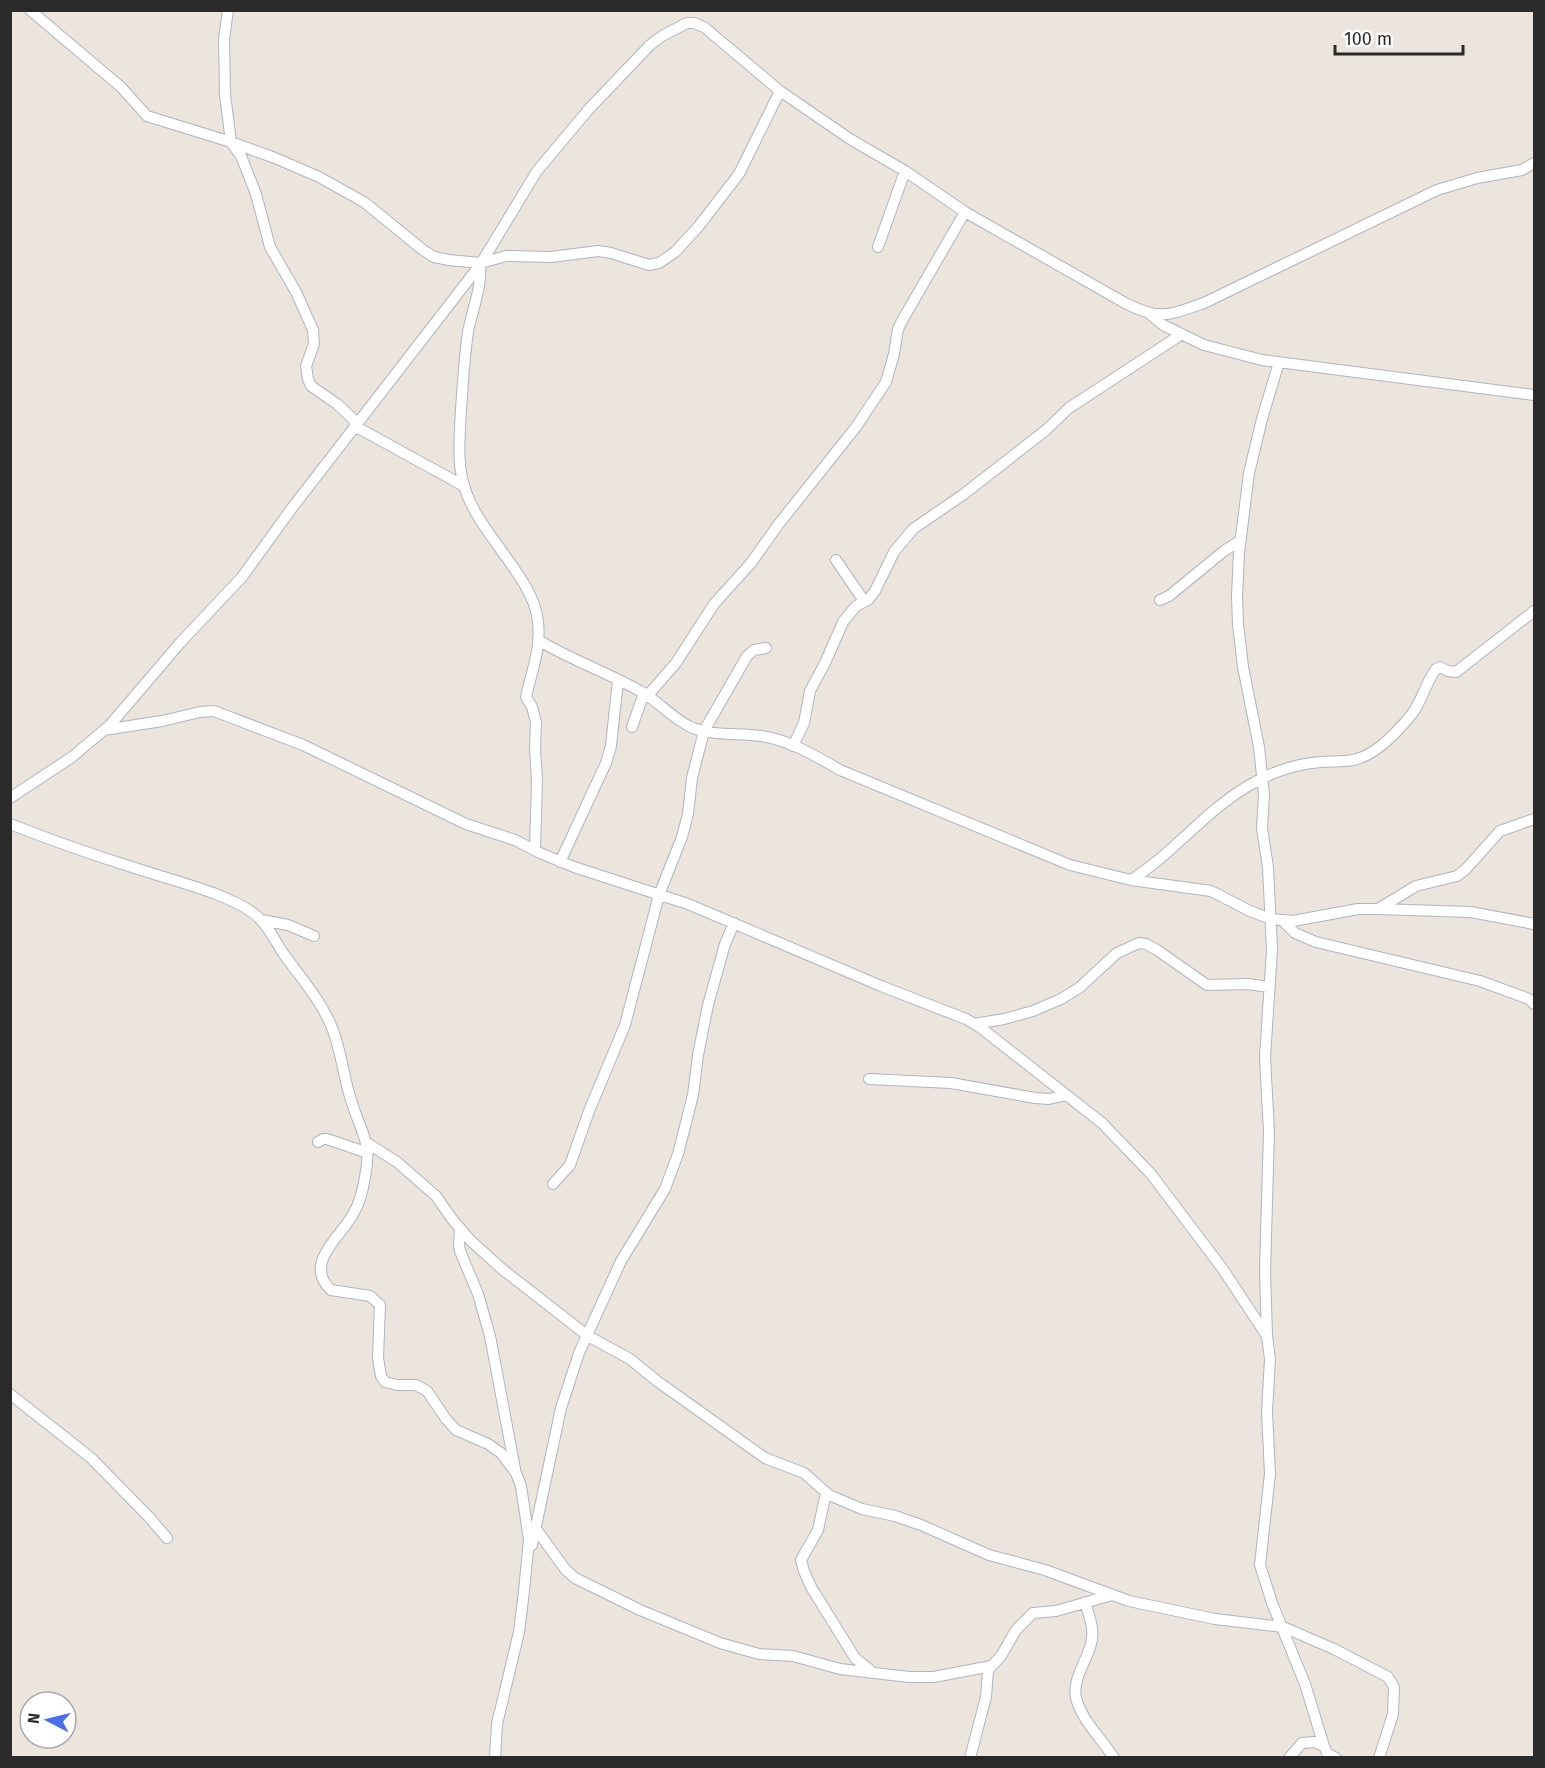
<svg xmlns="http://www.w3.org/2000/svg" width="1545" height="1768" viewBox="0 0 1545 1768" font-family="'Fira Sans',sans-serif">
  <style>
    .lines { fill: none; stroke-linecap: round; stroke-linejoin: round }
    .minor-casing { stroke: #b1b4bc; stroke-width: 12 }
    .minor { stroke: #fff; stroke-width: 10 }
  </style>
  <rect width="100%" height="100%" fill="#ebe5dd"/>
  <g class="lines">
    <defs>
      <path id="minor" d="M30,10L121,87L147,116L231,142L275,158L319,177L364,202L423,250L434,257L449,260L481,263L506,256L551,257L598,251L611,253L649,265L659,263L675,252L698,227L739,174L780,91
        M228,10L224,39L225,94L231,142L241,156L256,194L270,247L296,292L313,330L314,344L306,366L308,379L311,386L337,404L354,420L355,428L362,430L464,486
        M878,247L905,171
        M480,265C482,288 472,310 468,332C464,358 463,384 461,409C460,434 457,457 463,482C475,532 533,575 538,621C541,651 532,669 526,697L532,707L536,722L535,748L537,781L535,850
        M1151,315L1163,325L1204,345L1262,360L1534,395
        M1279,362L1262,419L1249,473L1239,553L1237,596L1238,624L1243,667L1259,747L1264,794L1262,828L1268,867L1272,950L1265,1057L1269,1132L1265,1271L1267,1336L1270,1359L1267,1412L1270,1474L1260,1565L1272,1603L1305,1684L1324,1746L1327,1753L1336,1758
        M836,560L864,601
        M1160,600L1169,596L1224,551L1241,540
        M538,640C571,660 607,672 640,691C659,701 673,720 693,728C715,736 738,733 761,736C789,740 816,756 840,770L1070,865L1131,880L1211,891L1250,911L1271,919L1293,921L1358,909H1377L1471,912L1534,924
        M648,695L676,663L714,604L751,563L778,525L856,427L886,382L894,354L898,329L903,319L965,212
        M632,727L644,693
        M104,730L162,721L200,712L214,711L303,745L466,824L515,840L540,853L574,867L688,904L881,986L966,1019L981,1028L1102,1123L1151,1174L1222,1268L1267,1336
        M793,746L804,723L810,691L825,663L843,622L856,606L868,600L875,591L894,552L913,529L964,494L1046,430L1069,408L1182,334
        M10,798L72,757L110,725L180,643L242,577L292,508L480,265L537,171L589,109L650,45L662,36L687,23H694L704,27L780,91L850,139L905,171L965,212L1125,303C1160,321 1169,315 1204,303L1437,190L1477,178L1522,170L1534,163
        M10,824C51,840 93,855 135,868C167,879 237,895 260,919C269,928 276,942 283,953C302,980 323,1002 334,1033C342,1056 344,1080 352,1103C362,1135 372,1142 365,1177C363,1190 359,1205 352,1216C340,1237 303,1264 331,1290L370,1296L380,1305L378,1358L381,1376L385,1382L397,1385H416L427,1391L446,1419L456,1430L488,1444L501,1453L516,1473L521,1486L529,1540L524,1591L519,1632L497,1724L495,1758
        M560,862L606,763L611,746L618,680
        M1131,880C1174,853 1204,812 1248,786C1271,772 1294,764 1321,762C1331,761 1343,762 1353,760C1374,756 1393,736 1407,720C1421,706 1424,685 1436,669L1440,667L1448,671L1456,672L1534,611
        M1378,909L1416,886L1457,876L1466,869L1500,831L1534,819
        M262,920L288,925L314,936
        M1282,920L1295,933L1316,942L1480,981L1529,999L1534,1004
        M974,1024L1004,1019L1033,1011L1061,999L1079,988L1117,953L1139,943L1146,944L1157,950L1207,985L1248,984L1269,987
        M869,1079L951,1083L1035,1098L1049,1099L1066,1095
        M318,1142L323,1139H327L368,1153
        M367,1143L397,1162L436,1196L452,1219L470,1240L502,1269L588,1336L630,1359L657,1381L765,1458L804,1473L829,1495L862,1509L895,1516L921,1525L989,1555L1045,1570L1129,1601L1215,1619L1283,1627L1334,1649L1388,1677L1394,1687L1393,1714L1379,1758
        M553,1184L570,1165L589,1111L625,1025L659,895L682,837L688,814L692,778L704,731L747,656L754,650L766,648
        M460,1228L459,1244L460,1251L478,1294L490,1336L515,1469
        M10,1394L91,1458L149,1517L167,1538
        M826,1493L818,1530L801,1560L804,1571L811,1587L855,1658L871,1671
        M536,1529L565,1569L575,1578L640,1610L720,1643L759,1654L793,1656L840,1669L909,1677H934L991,1666
        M532,1545L561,1408L579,1353L621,1261L665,1189L678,1154L693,1095L698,1055L708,1005L725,944L734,923
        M1085,1602C1089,1616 1095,1629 1091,1644C1087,1660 1072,1680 1076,1698C1082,1721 1102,1739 1114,1758
        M970,1758L986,1697L988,1670L1001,1656L1016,1630L1033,1613L1056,1611L1112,1595
        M1289,1758L1302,1743L1315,1742L1324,1746"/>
    </defs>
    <use href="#minor" class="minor-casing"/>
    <use href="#minor" class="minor"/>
  </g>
  <rect width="1545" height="1768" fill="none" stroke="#2a2a2a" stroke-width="24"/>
  <g transform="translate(48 1720) rotate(277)"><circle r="28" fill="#ffffff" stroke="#aaaaaa" stroke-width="1.5"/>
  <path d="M0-4.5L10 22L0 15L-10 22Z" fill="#4a6deb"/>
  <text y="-9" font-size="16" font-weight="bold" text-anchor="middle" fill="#2a2a2a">N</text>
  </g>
  <path d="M1335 45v9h128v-9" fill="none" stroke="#2a2a2a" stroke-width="3"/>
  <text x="1344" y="45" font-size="18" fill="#2a2a2a" stroke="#ffffff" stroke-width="4.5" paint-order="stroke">100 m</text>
</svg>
